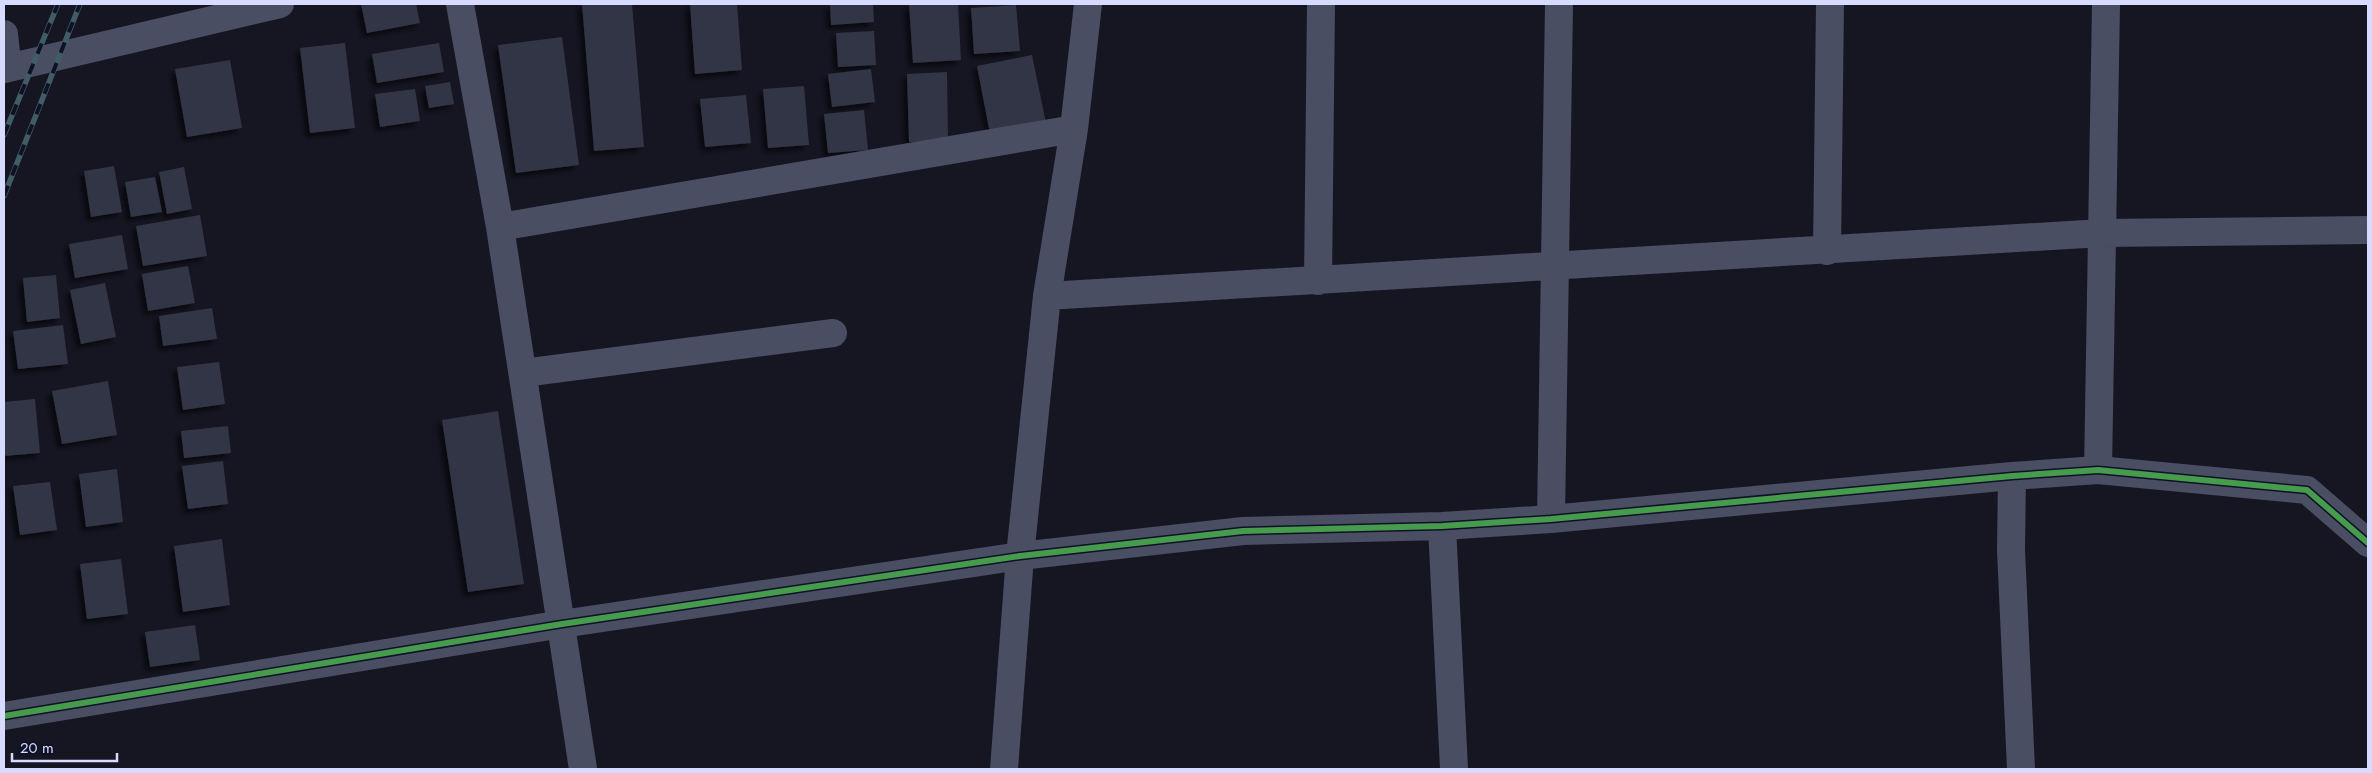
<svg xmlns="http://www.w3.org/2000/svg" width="2372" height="773" viewBox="0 0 2372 773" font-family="Jost,sans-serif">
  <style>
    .building { fill: #333444; filter: url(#shadow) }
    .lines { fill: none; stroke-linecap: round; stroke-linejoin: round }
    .minor { stroke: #4a4e63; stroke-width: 28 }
    .rail-casing { stroke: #405c64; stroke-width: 5.5 }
    .rail { stroke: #101127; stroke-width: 4; stroke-dasharray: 11; stroke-linecap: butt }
    .cycleway-casing { stroke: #101127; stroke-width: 9 }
    .cycleway { stroke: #469c4c; stroke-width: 6 }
  </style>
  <defs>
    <filter id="shadow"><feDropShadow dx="-4.5" dy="4.5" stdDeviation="2.5" flood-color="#0009"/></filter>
  </defs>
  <rect width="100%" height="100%" fill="#151622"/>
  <path class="building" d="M361,4H416L420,23L367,33Z
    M582,4H632L644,147L594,151Z
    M690,4H737L742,70L695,74Z
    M830,4H873L874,22L831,25Z
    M909,4H958L961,60L913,63Z
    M1016,5L1020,51L974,54L971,8Z
    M874,31L876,65L838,67L836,33Z
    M562,37L579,165L516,173L498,45Z
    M345,43L355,128L310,133L300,48Z
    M439,43L444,72L377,83L372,54Z
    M1032,55L1046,123L990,134L977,66Z
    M230,60L242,128L187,137L175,69Z
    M871,69L875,102L832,107L828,74Z
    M947,72L948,141L909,142L907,74Z
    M450,82L454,104L429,108L425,86Z
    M804,86L809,145L768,148L763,89Z
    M415,89L420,121L380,127L375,94Z
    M746,95L751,143L705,147L700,99Z
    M864,110L868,150L828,153L824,114Z
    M114,166L122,212L91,217L84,171Z
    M184,167L192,209L167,214L159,172Z
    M155,177L162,212L131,217L125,182Z
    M200,215L207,256L143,266L136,226Z
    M122,235L128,269L75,278L69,244Z
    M188,266L195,303L148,311L142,274Z
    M56,275L60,318L27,322L23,278Z
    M105,283L116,337L81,344L70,290Z
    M212,308L217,339L163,346L159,316Z
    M63,325L68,364L18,369L13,331Z
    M219,362L225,404L183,410L177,367Z
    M108,381L117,435L62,444L52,391Z
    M35,399L40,453L4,456V402Z
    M498,411L524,584L468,592L442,420Z
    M228,426L231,453L184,458L181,431Z
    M223,461L228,504L188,509L182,466Z
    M117,469L123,522L86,527L79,474Z
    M50,482L57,530L20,535L13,486Z
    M222,539L230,605L183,612L174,546Z
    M121,559L128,614L87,619L80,564Z
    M195,625L200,660L150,667L145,632Z"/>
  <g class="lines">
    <path class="minor" d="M460,4L500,227L583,769
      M4,34L6,53L4,58
      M4,69L280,4
      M500,227L1074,129
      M1827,251L1830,4
      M1318,281L1321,4
      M1047,296L2102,233L2368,230
      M523,373L833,333
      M2098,470L2106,4
      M2012,476L2011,550L2021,769
      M1551,519L1559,4
      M1442,526L1454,769
      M4,716L562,624L1020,556L1243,531L1442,526L1551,519L2012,476L2098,470L2307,490L2368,543
      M1004,769L1020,556L1047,296L1074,129L1088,4"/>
    <defs>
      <path id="rail" d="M4,135L58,4
        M4,196L80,4"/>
    </defs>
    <use href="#rail" class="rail-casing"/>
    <use href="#rail" class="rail"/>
    <defs>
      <path id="cycleway" d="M4,716L562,624L1020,556L1243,531L1442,526L1551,519L2012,476L2098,470L2307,490L2368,543"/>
    </defs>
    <use href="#cycleway" class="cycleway-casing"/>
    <use href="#cycleway" class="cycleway"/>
  </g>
  <rect width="2372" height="773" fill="none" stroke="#d7dbff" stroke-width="10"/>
  <path d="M12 753v8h105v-8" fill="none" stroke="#d7dbff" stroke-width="2.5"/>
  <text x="20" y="753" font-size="15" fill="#d7dbff" stroke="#101127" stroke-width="4" paint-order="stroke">20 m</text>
</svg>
